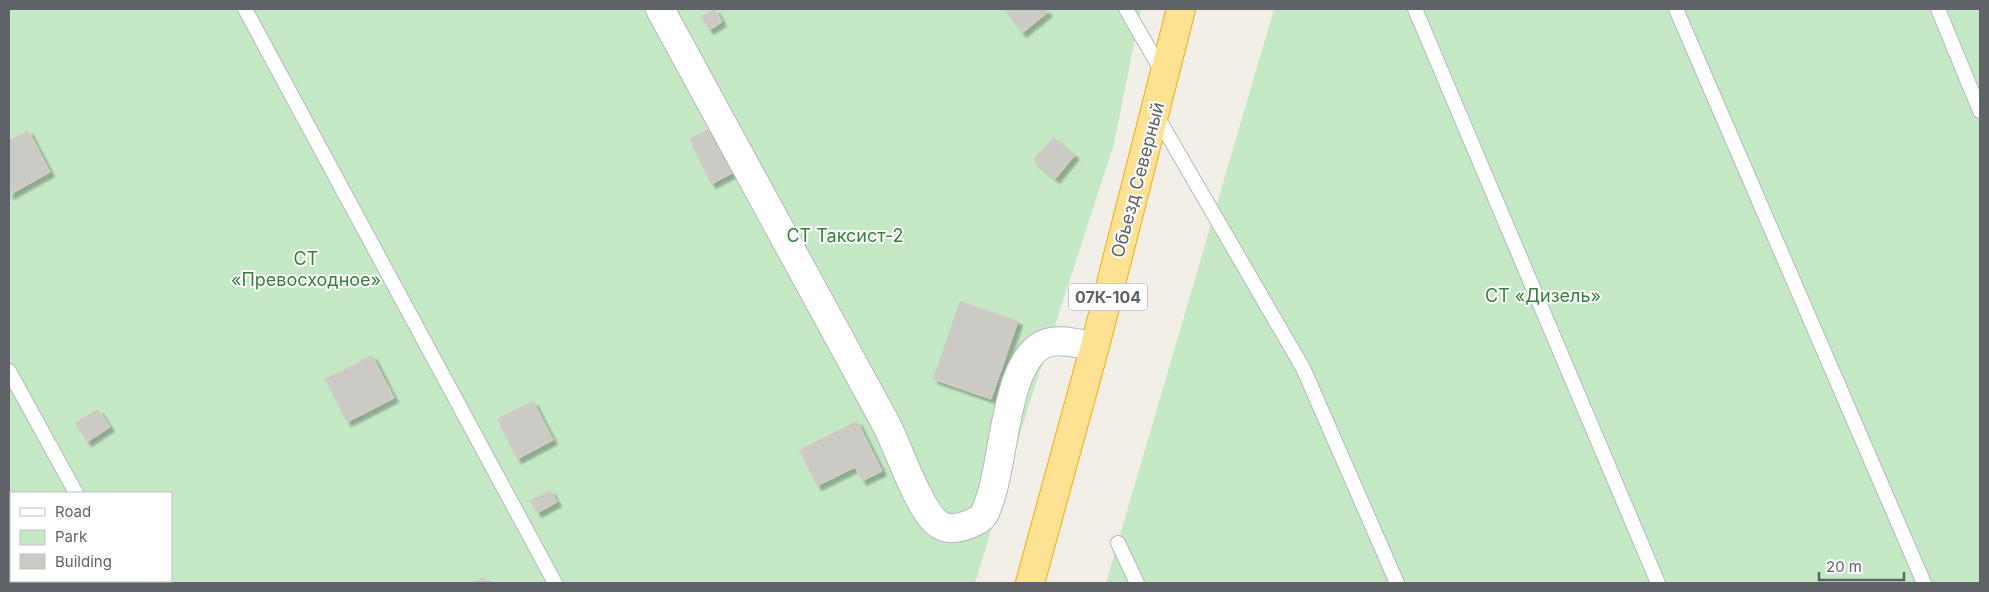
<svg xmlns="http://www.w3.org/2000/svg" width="1989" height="592" viewBox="0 0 1989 592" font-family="Inter,sans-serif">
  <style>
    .green { fill: #c5e8c5; fill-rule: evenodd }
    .building { fill: #cccac5; stroke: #d6d1c6; filter: url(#shadow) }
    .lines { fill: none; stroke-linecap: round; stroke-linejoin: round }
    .lane-casing { stroke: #b5b8bc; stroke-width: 16 }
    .street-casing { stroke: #b5b8bc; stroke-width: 30 }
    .highway-casing { stroke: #f9ab00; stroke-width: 30 }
    .lane { stroke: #fff; stroke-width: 14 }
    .street { stroke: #fff; stroke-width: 28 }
    .highway { stroke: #fde293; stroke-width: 28 }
    .labels { text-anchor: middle; stroke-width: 4; stroke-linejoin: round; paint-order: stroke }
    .shield { fill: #fff; stroke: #8f9295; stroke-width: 1 }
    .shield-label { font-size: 16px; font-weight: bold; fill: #5f6368 }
    .street-label { font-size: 18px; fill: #5f6368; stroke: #fff }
    .park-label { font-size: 18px; fill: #348238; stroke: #fff }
  </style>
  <defs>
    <filter id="shadow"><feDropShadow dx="4.5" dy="4.5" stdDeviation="1" flood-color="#0004"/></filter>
  </defs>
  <rect width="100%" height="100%" fill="#f1efe8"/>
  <path class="green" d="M9,9H1141L1114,144L1029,405L975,583H9ZM11,493H171V581H11Z
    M1274,9H1980V583H1106Z"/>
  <path class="building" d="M715,9L722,22L709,30L701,16Z
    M1004,9H1045L1048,12L1022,33Z
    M714,126L736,171L711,184L689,139Z
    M28,130L50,172L9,195V141Z
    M1053,137L1075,155L1055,179L1033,160Z
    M960,301L1018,321L991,399L933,379Z
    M372,355L394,398L347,422L325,379Z
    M533,401L553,440L517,459L497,419Z
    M98,409L110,427L87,442L75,423Z
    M857,421L882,471L862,481L855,467L817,486L799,450Z
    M550,490L557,502L537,513L530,501Z
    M484,577L487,583H472Z"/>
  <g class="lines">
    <defs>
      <path id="lane" d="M245,9L555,583
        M1126,9L1163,73
        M1415,9L1658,583
        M1676,9L1924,583
        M1938,9L1980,111
        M1155,113L1303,368L1397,583
        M9,371L76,493
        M1118,543L1137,583
        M123,581L125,583"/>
      <path id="street" d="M660,9C735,146 810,284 885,422C898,446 918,508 937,523C949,533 965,527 978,520C985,516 986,510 989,502C1005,464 1004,350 1051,342C1064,339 1082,345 1095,346"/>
      <path id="highway" d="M1030,583L1095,346L1181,9"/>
    </defs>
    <use href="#lane" class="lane-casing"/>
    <use href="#street" class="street-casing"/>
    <use href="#highway" class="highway-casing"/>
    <use href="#lane" class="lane"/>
    <use href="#street" class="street"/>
    <use href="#highway" class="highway"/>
  </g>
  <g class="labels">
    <rect class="shield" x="1069" y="283.5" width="78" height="27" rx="4"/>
    <g class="shield-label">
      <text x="1108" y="303">07К-104</text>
    </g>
    <g class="street-label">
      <text transform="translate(1138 180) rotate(-75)" y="6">Обьезд Северный</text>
    </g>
    <g class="park-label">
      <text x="845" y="242">СТ Таксист-2</text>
      <text x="306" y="265">СТ<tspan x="306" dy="21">«Превосходное»</tspan></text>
      <text x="1543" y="302">СТ «Дизель»</text>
    </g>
  </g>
  <rect width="1989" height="592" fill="none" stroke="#5f6368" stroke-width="20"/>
  <rect x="10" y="492" width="162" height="90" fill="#ffffff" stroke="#bfc1c3"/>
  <rect x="20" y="508" width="25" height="8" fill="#ffffff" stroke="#bfc1c3"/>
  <text x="55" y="517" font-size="15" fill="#5f6368">Road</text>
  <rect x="20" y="530" width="25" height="15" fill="#c5e8c5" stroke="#bfc1c3"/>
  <text x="55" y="542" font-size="15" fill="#5f6368">Park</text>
  <rect x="20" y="554" width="25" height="15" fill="#cccac5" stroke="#bfc1c3"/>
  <text x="55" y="567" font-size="15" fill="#5f6368">Building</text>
  <path d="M1819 572v8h85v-8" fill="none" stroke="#5f6368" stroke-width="2.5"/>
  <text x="1826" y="572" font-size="15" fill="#5f6368" stroke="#ffffff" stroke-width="4" paint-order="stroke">20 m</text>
</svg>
